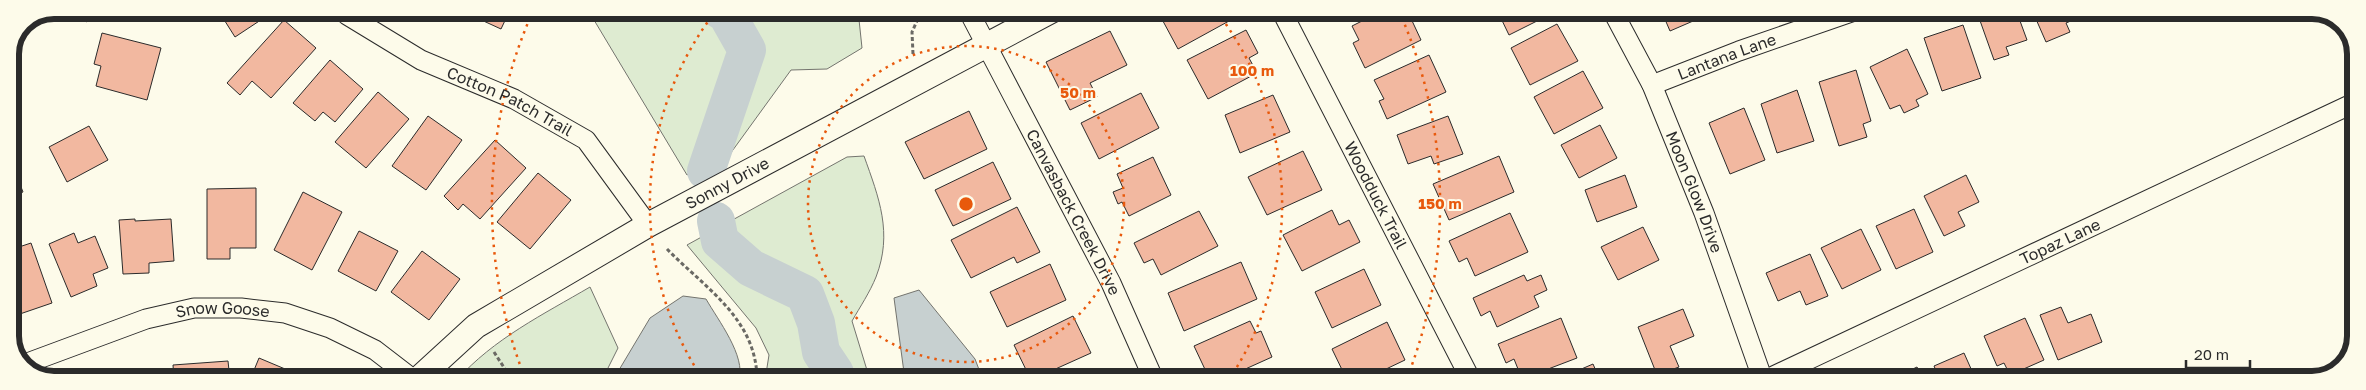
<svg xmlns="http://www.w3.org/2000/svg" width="2366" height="390" viewBox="0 0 2366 390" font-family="'Golos Text',sans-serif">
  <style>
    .green { fill: #deebd1; stroke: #74746e }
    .water { fill: #c7d0d0; stroke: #74746e }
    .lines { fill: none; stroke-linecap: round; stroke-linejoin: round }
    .stream { stroke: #c7d0d0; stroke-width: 6 }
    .river { stroke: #c7d0d0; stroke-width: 38 }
    .building { fill: #f2b8a0; stroke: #2b2b2b }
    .minor-casing { stroke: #2b2b2b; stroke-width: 21 }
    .tertiary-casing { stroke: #2b2b2b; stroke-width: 26 }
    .path { stroke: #6a6964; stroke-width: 3; stroke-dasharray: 4 2.5; stroke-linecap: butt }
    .minor { stroke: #fdfbea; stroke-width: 19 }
    .tertiary { stroke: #fdfbea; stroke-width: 24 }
    .ring { fill: none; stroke: #e8590c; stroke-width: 2.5; stroke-dasharray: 2.5 5 }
    .labels { text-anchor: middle; stroke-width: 4; stroke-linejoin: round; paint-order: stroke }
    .street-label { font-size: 16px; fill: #2b2b2b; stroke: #fdfbea }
    .rim { fill: none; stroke: #2b2b2b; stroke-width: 6 }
    .centre { fill: #e8590c; stroke: #fdfbea; stroke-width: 2.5 }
    .ring-label { font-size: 15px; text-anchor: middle; font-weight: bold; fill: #e8590c; stroke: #fdfbea; stroke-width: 4; stroke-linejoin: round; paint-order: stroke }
  </style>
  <rect width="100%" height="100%" fill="#fdfbea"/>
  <path class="green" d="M588,10H858L862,48L827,69L791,70L730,154L687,175Z
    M864,156C879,198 893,233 876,277C870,292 860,307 852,321L870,380H765L769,355L756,328L687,245L847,157Z
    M590,287L618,348L602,380H457C493,339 544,314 590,287Z"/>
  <path class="water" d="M919,290L975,359L983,380H905L894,298Z
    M683,296L706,299C718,320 746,356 739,380H613L650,318Z"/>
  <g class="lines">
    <path class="stream" d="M726,10V13"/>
    <path class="river" d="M706,171L747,50L726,13L720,10
      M716,221L720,241L751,268L805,294L816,323L821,352L835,373L834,380"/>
  </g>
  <path class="building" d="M70,10H96L87,22Z
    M228,10H276L235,37L223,18L230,14Z
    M467,10H510L501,29L466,13Z
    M1157,10H1224L1229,21L1178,49Z
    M1333,10H1352L1337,18Z
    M1384,10H1407L1421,40L1365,68L1353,43L1359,40L1352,26Z
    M1497,10H1552L1553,13L1509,35Z
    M1661,10H1705L1707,15L1670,31Z
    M2016,10L2027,40L2006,47L2009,55L1994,60L1978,15L1991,10Z
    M2032,10H2075L2078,18L2066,23L2070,32L2046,42Z
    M284,20L316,48L271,98L252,81L240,95L227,83Z
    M1557,24L1578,61L1530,85L1511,48Z
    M1963,25L1981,78L1942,91L1924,38Z
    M1246,30L1258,53L1249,58L1257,73L1208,99L1187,60Z
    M1110,31L1127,65L1090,83L1097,97L1070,110L1046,62Z
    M102,33L161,48L147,100L96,86L101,66L94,64Z
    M1907,49L1928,94L1916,100L1919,106L1904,113L1900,105L1890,109L1870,67Z
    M1429,55L1446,92L1387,119L1379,101L1384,99L1374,80Z
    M330,60L363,89L335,122L323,112L315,121L293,103Z
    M1856,70L1871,121L1863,124L1867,137L1839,146L1819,82Z
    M1583,71L1603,108L1554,134L1534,97Z
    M1797,90L1814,141L1777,153L1761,104Z
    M378,92L409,119L366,168L335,142Z
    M1141,93L1159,128L1099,159L1081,123Z
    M1273,95L1290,132L1240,153L1225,115Z
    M1744,108L1765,160L1730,174L1709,123Z
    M969,111L987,149L924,179L905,142Z
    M428,116L462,140L426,190L392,166Z
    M1448,116L1463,154L1434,164L1431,156L1408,164L1397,135Z
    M1600,125L1617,158L1579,178L1561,145Z
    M89,126L108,160L67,182L49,147Z
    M495,140L526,168L480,219L463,204L458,210L444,196Z
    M1303,151L1322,190L1267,215L1248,177Z
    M1499,156L1514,192L1449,220L1433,184Z
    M1153,157L1171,195L1129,216L1122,202L1118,204L1113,192L1123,188L1117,174Z
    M10,159L23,192L10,197Z
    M993,162L1011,199L953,226L935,190Z
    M538,173L571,200L530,249L497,222Z
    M1625,175L1637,207L1597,222L1585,190Z
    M1966,175L1979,202L1958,212L1965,226L1944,236L1924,196Z
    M256,188V248H230V259H207V189Z
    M303,192L342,212L312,270L274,250Z
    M1017,207L1040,252L1017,263L1014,257L971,278L951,240Z
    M1914,209L1933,252L1896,269L1876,226Z
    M1332,210L1339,225L1349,220L1360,242L1302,271L1283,235Z
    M1199,211L1218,246L1161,275L1153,259L1144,263L1134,243Z
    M1510,213L1528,252L1475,276L1467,258L1459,262L1449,241Z
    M135,219V221L171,219L174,261L149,263V273L123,274L119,220Z
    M1643,227L1659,260L1618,280L1601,247Z
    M1861,229L1881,270L1842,289L1821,248Z
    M359,231L398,251L376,291L338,271Z
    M74,233L78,243L95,236L108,268L93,274L97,286L71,297L49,244Z
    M31,243L52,303L14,316L10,304V250Z
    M422,251L460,279L429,320L391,292Z
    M1810,254L1828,296L1806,305L1800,291L1778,301L1766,273Z
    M1241,262L1257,299L1184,331L1168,293Z
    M1050,264L1066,300L1007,327L990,292Z
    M1364,269L1381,305L1332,328L1315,292Z
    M1524,275L1527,281L1541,275L1547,290L1534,296L1539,307L1497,327L1490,311L1481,316L1473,298Z
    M2061,307L2068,323L2091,314L2102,342L2058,360L2040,315Z
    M1683,309L1694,336L1670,346L1679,367L1657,375L1638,327Z
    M1073,316L1091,353L1031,380L1014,345Z
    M1561,318L1577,358L1522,379L1514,359L1506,363L1498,344Z
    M2025,318L2044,360L2010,375L2004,363L1997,366L1984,336Z
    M1250,321L1256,333L1261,331L1272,357L1221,380H1210L1194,346Z
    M1387,322L1405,360L1363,380H1347L1332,349Z
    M1964,353L1976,380H1940L1934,366Z
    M259,358L297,374L295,380H250Z
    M228,361L230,380H174L173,365Z
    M1593,364L1600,380H1556Z
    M1917,367L1924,380H1895L1894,378Z
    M1098,370L1103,380H1080Z"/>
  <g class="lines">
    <defs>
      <g id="minor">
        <path id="s1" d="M343,10L347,15L421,60L514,99L586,140L648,225"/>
        <path id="s2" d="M968,10L1111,283L1154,380"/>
        <path id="s3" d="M1281,10L1471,380"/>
        <path id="s4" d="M1612,10L1652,85L1704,213L1763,380"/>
        <path id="s5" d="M1652,85L1739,51L1857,10"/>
        <path id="s6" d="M22,365L146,319L194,308H241L285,313L330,328L375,350L414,380"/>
        <path id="s7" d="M1765,380L2356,102"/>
      </g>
      <g id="tertiary">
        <path id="s8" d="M417,380L476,326L648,225L1053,10"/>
      </g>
    </defs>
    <use href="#minor" class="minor-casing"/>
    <use href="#tertiary" class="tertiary-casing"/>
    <path class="path" d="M913,54L912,32L922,10
      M667,249C705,288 757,319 757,380
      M494,352L512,380
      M547,380L549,378"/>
    <use href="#minor" class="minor"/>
    <use href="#tertiary" class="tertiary"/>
  </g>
  <g class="ring">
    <circle cx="966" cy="204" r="158"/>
    <path d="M702 378A316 316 0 0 1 715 12M1217 12A316 316 0 0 1 1230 378"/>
    <path d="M525 378A474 474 0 0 1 533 11M1399 11A474 474 0 0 1 1407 378"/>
  </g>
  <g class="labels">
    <g class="street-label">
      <text dy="6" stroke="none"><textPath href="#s5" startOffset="80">Lantana Lane</textPath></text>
      <text dy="6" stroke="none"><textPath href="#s1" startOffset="191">Cotton Patch Trail</textPath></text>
      <text dy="6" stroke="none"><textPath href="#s8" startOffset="369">Sonny Drive</textPath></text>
      <text dy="6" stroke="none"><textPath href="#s4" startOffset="200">Moon Glow Drive</textPath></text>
      <text dy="6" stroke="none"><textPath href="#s3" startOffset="208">Woodduck Trail</textPath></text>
      <text dy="6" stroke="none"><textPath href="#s2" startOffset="228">Canvasback Creek Drive</textPath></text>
      <text dy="6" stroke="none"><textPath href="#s7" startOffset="326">Topaz Lane</textPath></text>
      <text dy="6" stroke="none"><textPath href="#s6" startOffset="210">Snow Goose</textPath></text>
    </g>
  </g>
  <path d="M0 0H2366V390H0ZM54 19H2312A35 35 0 0 1 2347 54V336A35 35 0 0 1 2312 371H54A35 35 0 0 1 19 336V54A35 35 0 0 1 54 19Z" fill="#fdfbea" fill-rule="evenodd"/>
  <path class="rim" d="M54 19H2312A35 35 0 0 1 2347 54V336A35 35 0 0 1 2312 371H54A35 35 0 0 1 19 336V54A35 35 0 0 1 54 19Z"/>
  <circle cx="966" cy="204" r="8" class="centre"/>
  <g class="ring-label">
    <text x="1252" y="76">100 m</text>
    <text x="1078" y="98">50 m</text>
    <text x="1440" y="209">150 m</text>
  </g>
  <path d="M2186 360v8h64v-8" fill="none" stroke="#2b2b2b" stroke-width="2.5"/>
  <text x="2194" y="360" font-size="15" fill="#2b2b2b" stroke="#fdfbea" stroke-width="4" paint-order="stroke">20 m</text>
</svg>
